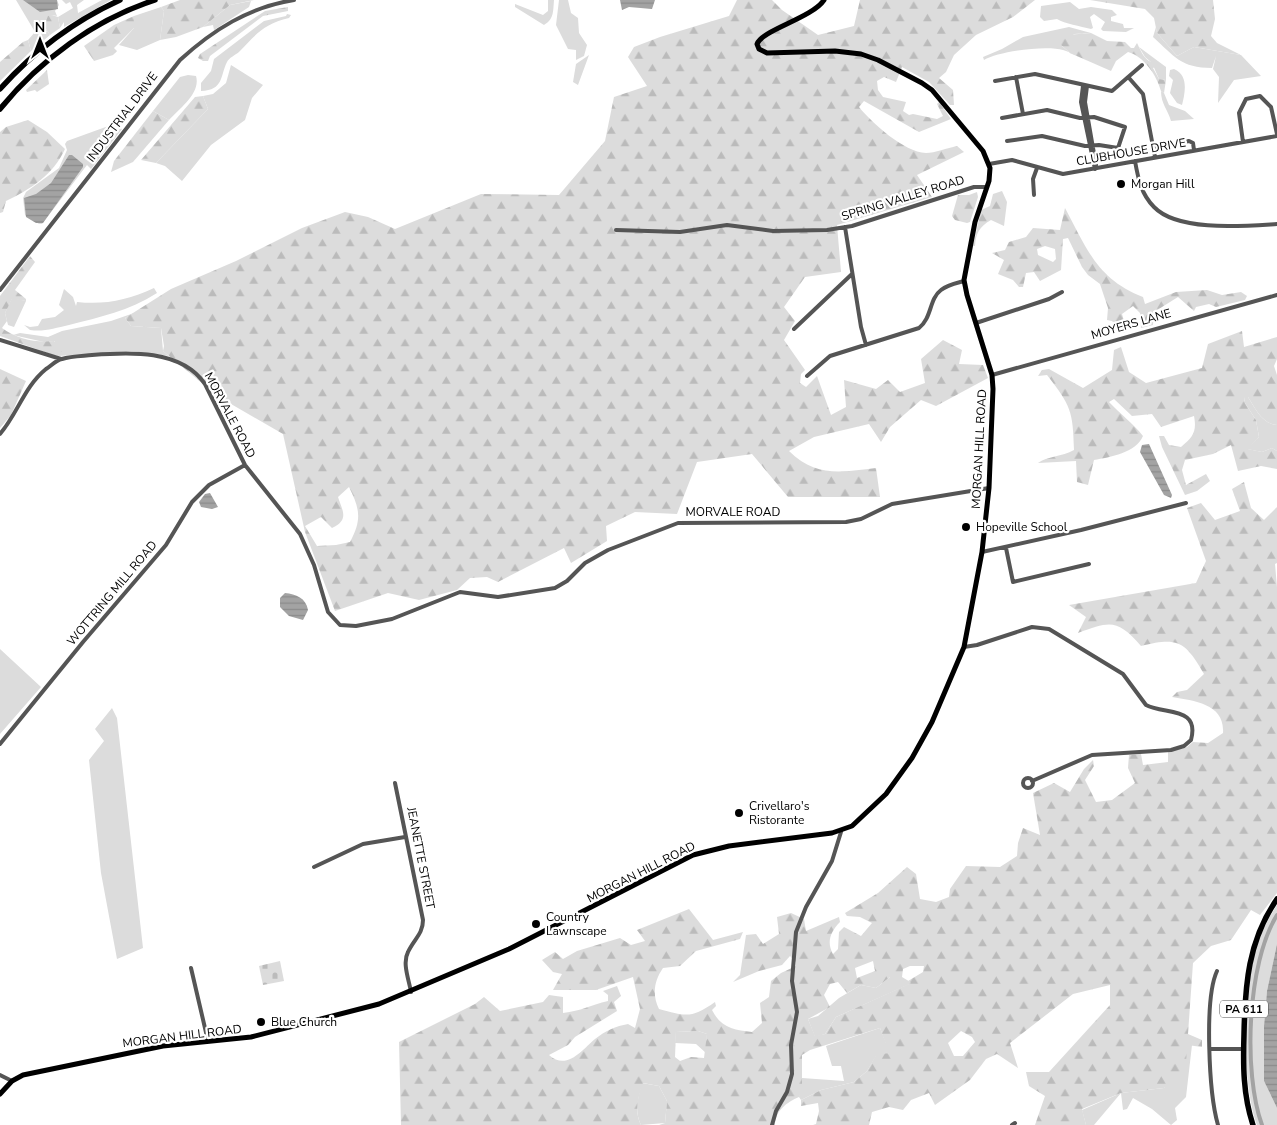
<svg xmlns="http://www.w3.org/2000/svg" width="1277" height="1125" viewBox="0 0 1277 1125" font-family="'Nunito Sans',sans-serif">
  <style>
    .green { fill: #dcdcdc }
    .forest { fill: url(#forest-firs); fill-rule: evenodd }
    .cemetery { fill: url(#cemetery-stones) }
    .water { fill: url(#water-rules) }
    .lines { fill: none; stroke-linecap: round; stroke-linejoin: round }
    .canal { stroke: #a3a3a3; stroke-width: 4 }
    .minor { stroke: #555; stroke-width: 4 }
    .major { stroke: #000; stroke-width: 5 }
    .highway { stroke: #000; stroke-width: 5.5 }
    .poi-dot { fill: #000; stroke: #fff; stroke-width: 2 }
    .labels { text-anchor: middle; stroke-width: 4.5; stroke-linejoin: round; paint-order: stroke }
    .shield { fill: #fff; stroke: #4c4c4c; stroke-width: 1 }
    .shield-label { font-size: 11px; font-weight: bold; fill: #000 }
    .street-label { font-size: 12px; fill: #000; stroke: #fff }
    .poi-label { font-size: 12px; fill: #000; stroke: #fff; text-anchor: start }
  </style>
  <defs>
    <pattern id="forest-firs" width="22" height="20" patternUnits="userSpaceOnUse" patternTransform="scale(1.25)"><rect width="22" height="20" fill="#dcdcdc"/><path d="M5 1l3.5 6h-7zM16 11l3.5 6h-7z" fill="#bbb"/></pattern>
    <pattern id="cemetery-stones" width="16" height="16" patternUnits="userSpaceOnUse" patternTransform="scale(1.25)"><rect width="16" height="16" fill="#dcdcdc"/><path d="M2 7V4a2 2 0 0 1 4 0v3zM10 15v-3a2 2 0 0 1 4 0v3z" fill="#bbb"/></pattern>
    <pattern id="water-rules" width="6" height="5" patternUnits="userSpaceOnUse" patternTransform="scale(1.25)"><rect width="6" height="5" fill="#a3a3a3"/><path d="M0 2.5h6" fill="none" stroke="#8b8b8b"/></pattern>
  </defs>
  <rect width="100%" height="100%" fill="#fff"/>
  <path class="green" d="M16,0H57L59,5L55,11L57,16L52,15L44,26L50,35L31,51L28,40L35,32Z
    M62,0H84L77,5L78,13L102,0H111L64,27V22L60,28L58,17L73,8L70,2L66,4Z
    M548,0H554C553,12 554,19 544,25L515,7V4L543,15L548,11Z
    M559,0H568L571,13L578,18L579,33L587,45L584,56L576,60V50L568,49L556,25Z
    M251,1L249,7L214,30L213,25L203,27L230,5Z
    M1070,2L1079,9L1091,7L1112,10L1117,15L1111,17V21L1123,24L1124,28H1134L1126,32L1103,31L1101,29L1105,22L1094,14L1090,17L1093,28L1091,29C1080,26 1065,24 1057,19L1044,21L1040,17L1041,6Z
    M161,7L164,11L160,40L137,50L119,45L134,28V16Z
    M287,14L291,15L289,18C264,24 256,34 239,52C235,55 229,58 227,62C220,76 224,90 201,91V83L211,71L214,59L264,21L286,16Z
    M1069,27L1091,33L1074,34L1062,46L1070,53L1088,61C1080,58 1071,52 1063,50C1047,45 998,51 984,60L983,57L1002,49L1023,37Z
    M1156,27L1157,33L1177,56L1194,47L1241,55L1261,76L1234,80L1218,103L1219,77L1213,69L1216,56L1212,68C1181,68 1174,56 1153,37Z
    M1139,47L1166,67V80L1159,79L1152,63L1145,57Z
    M589,55L578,85L573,82L576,64Z
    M231,65L263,85L252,98L245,120L211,145L182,181L165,166L156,163L208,109L203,96L213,94L226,83Z
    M1174,69C1189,75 1185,93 1182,105L1177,103L1170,93L1173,80L1169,76L1170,70Z
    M188,75L196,76C201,93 180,108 169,120L153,111L180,77Z
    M1161,91L1164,93L1169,105L1185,111L1194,119L1171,121C1168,110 1161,104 1161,91Z
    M114,124L122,129L91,169L87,165L42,224H39L25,215L23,198L26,192L59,168L67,150L65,144L67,141Z
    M154,288L157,293C129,311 100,317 69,325C55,328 44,332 30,330L24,325L30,327L38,326L42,319L55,317L64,310L59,305L64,289L73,297L76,306L77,302C105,305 128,300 154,288Z
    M12,298L26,301L14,327L8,325L5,313Z
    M134,313L125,318L131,326L161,328L163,351L169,356L131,351L59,356L53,355L55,341L44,342L13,335L20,333L48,337L62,331L111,321Z
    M1244,397H1248C1255,408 1262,424 1277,425V451L1272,448L1262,452L1247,449L1259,437L1256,420L1245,403Z
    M0,649L41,687L0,734Z
    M112,708L117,718L143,948L117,959L101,873L89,760L104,741L95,729Z
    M1277,905V944L1267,991L1264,1026V1081L1277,1108V1125H1257C1243,1087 1242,1004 1251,965C1256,944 1265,923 1277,905Z
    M890,977H902L912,983L836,1017L825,1034L815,1037L808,1019L818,1016L839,998L861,985L876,988Z
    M880,1028L890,1053L876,1056L867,1071L854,1082L821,1090L801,1100L799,1097L802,1078L844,1081L841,1066H832L826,1046Z
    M698,1031L707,1034L706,1053L696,1044L675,1043L676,1032Z
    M1187,1045H1192L1186,1097L1175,1108L1177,1120L1171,1125L1152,1109L1133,1098L1127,1109L1123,1110L1121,1093L1094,1125H1086L1082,1110L1121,1093L1164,1088Z
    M642,1083L659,1086L667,1101L665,1123L641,1125C634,1110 638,1098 642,1083Z"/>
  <path class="forest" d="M180,0H254L230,5L203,27L176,37L160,40L164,11L161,7Z
    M737,0H772L782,10L818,35L854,26L860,0H1035L1013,17L976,35L954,55L946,72L939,78L953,90L954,105H950L929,82L902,67L896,82L884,77L877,81L878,90L883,97L906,102L903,111L909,115L913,114L937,119L943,116L937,104L939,102L951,119L919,132L864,101L859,107C872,123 904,152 926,153C935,153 947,148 957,146L964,152L917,175L932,197L837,225L841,272L805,277L784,307L795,321L784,340L805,370L801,374L800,383L806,387L817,376L831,415L846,407L844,380L876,389L888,380L900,392L925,383L921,359L943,340L962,350L959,364L983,365L988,378L936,406L921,400L890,427L881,442L869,424L814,437L789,451C816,478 842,472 876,468L880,497H788L752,454L697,462L677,514L635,512L606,526L607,541L571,563L564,548L498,582L487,577L470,578L457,590L419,600L388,593L335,611L305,532L283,434L219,397L163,351L164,346L161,328L131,326L125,318L171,289L236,261L302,228L345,212L368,217L395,229L481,194L559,195L605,141L614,97L647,86L628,57L634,47L660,37L729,16ZM349,487C360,509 362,520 350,542L336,545L317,546L305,526L321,517L332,528C350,520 342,510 338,497Z
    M1090,0H1213L1215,19L1211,36L1217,43L1241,55L1194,47L1177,56L1157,33L1154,18L1145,9Z
    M288,7V11L263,16L210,56L208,61H203L198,58L200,54L265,11Z
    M52,15L58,17L60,28L50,35L44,26L48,16Z
    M134,16V28L114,48L117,51L113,55L94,61L84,46L114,25Z
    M1091,33L1107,41L1125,42L1131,48H1134L1137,43C1142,53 1145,63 1158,63L1159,65L1153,68L1159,79L1166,80L1164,93L1161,91C1157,76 1144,56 1128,52L1116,61L1111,71L1070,53L1060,44V39L1066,35Z
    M28,40L31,51L0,81V62L23,42Z
    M47,70L49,84L37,92L35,90L27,92L26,90Z
    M203,96L208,109L156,163L141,160L195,97Z
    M153,111L169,120L133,162L111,172L114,161Z
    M28,120L47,132L65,149C53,175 31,189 6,201L3,212L0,213V132L6,127Z
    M1002,191L1007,202L1004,226L991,220C979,227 976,233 975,246H973L981,210L990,206L993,194Z
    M977,192L978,197L970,222L967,223L955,220L952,216L958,195H969Z
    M1065,208C1087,249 1097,279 1143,297L1145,304L1176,292L1207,290L1222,295L1241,292L1247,296L1245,300L1216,307L1209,304L1196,307L1194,311L1178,297L1154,312L1153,325L1141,328L1140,313L1133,306L1122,314L1127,331L1123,333L1112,321L1107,320L1108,308L1100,284L1088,275L1082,267L1068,238L1063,239L1061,270L1040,281L1034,272L1026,273L1023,287H1019L1013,280L998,274L1004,260L992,253L1005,250L1009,242L1026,237L1033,228L1060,230ZM1045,246L1055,249L1056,259L1053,262L1038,255L1037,249Z
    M30,256L35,262L15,290L26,299V301L12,299L5,313L7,321L2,328C17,339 36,343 54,341L62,346L63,351L53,355L0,336V296Z
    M1242,331L1244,347L1277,337V359L1274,366L1277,375V425C1262,424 1255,408 1248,397H1244L1245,403L1256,420L1259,437L1248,449L1262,452L1272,448L1277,451V469L1261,466L1238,471L1231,445L1213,454L1185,460L1182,470L1186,485L1206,474L1210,481L1197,491L1185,495L1162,447L1159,436H1164L1169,445L1181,447C1193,437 1197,432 1194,416L1161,427L1152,414L1132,416L1114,399L1109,402C1120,414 1133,423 1143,436C1136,453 1110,457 1094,460L1088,485L1077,482L1076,461L1038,463C1047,456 1062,457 1074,450C1073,411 1071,406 1047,375L1038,376L1042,370L1049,369L1083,388L1112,370L1114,350L1121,347L1129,372L1146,383L1202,368L1208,344Z
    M0,369L26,381L11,415L0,428Z
    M1244,482L1251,508L1264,520L1277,507V563L1275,564L1277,587V893L1260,915L1251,910L1231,940L1211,946L1193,963L1188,1034L1202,1040V1047L1187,1045L1186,1065L1164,1088L1121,1093L1082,1109L1086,1125H1035L1045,1096L1029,1086L1026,1072H1049L1110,1005V985L1073,994L1010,1043L1018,1068L997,1054L986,1059L970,1080L935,1105L929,1093L911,1100L903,1110L889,1107L872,1112L869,1125H813L816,1124L819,1111L818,1103L801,1106V1100L821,1090L854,1082L867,1071L876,1055L889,1053L880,1028L810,1050L802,1055V1091L799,1097C787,1102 775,1111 775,1125H659L665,1123L667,1101L659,1086L643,1083C638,1098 634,1111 641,1125H401L399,1042L475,1004L484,997L500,1011L543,1002L549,995L563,997V1013C581,1011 591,1005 608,1001V995L603,991L617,986L621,996L614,1002L617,1011L575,1037L568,1045L549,1055C567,1071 582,1050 595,1039C605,1031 616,1026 628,1024L635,1028L640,1009L633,977L596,990H553L562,974L553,972L542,960L555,952L563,959L577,951L620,938L631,945L645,941L637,930L689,909L713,940L743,932L740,939L696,951L680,966L663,968C654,981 652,995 659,1009C686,1016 691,1019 715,1002L716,1006L712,1010C721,1028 734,1030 752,1032L762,1023L760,1003L769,997L771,981L781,973L796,966V962L790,956L782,965L759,971L733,982L740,975L746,935L756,934L763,944L779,934L777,917L791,913L804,919L806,931L839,917L840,922C831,931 826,942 833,954L838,949L839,932L844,927L861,936L872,923L860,917L847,916L845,913L878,893L907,867L916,874L920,899L936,902L949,897L950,889L966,866L1000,867L1017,856L1018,843L1023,828L1040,835L1033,793L1054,783L1070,792L1084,769L1093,760L1094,766L1085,780L1096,802L1112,800L1135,783L1128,768L1129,755L1141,754L1143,765L1168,762V752L1187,747L1193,742L1208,743L1223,733C1225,704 1195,701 1172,697L1177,692L1187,690L1204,674C1185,641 1178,637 1141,646C1117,619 1111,621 1078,633L1086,617L1069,605L1196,583L1206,561L1187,508L1201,503L1215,520L1240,511L1232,489ZM873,961L875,971L857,978L855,968ZM910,966H924L923,972L908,981L911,983L836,1017L825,1034L815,1036L808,1019L830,1007L824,995L830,984L838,982L847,993L861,985L876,988L890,977H902L903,969ZM698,1031L707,1034L704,1058L691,1057L680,1061L675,1057L676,1032ZM961,1031L972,1037L975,1042L963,1056H954L948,1043Z"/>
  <path class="cemetery" d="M280,961L284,981L263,985L259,966Z"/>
  <path class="water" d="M23,0H57L58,9L40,12Z
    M620,0H655L652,9L629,7L622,10Z
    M69,155H72L83,164V167L43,223H36L26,217L24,198L36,194L51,183Z
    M1149,444L1172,495L1171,498L1164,495L1140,452L1142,445Z
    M210,493L218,507L212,509L201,507L199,502L205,494Z
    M285,593C296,594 306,598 308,610L303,620L289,616L280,607V598Z
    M1277,944V1108L1264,1081V1026L1267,991Z"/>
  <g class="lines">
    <path class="canal" d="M1262,1125C1243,1073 1247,963 1277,915"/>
    <path class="minor" d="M1016,77L1023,114
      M1129,78L1143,94L1155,157
      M995,81L1035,74L1112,91L1142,65
      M1083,86L1081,102L1095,169
      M1087,86L1085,102L1096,165L1095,169
      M1002,118L1047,110L1080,118L1094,117L1125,127L1118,148L1099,145L1085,146L1042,136L1007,141
      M1243,142L1239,113L1246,99L1260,96L1271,107L1277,134
      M1153,148L1189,141L1193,143L1194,150
      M1135,161C1138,178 1141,194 1154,207C1178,232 1244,226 1277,224
      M989,164L1012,160L1063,174L1277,136
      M1034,195L1033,179L1037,168
      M845,227L861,327L866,345
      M616,230L680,232L727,225L773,231L827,230L852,226L974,187H987
      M0,290L180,60C213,30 249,7 294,0
      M976,323L1049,299L1062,292
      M794,329L852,274
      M0,340L61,359
      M992,375L1277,295
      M807,376L830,356L919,328C932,318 929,299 941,290C947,285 957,283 964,281
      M0,434C18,413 24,387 46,369C51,366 56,360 62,359C71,356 83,356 92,355C129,352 181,349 205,384L245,465L300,534L314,565L328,612L340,625L356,626L392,619L460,592L498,597L555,588L567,581L585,563L608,550L678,523L846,522L861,519L892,504L989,488
      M1006,548L1013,582L1089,564
      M982,552L1081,530L1186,503
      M964,647L977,645L1032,627L1049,629L1123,674L1146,705C1165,715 1200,706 1191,740L1184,746L1171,750L1092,755L1032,781
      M0,744L83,642L166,545L192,502L209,485L245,465
      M1023 783a5 5 0 1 1 10 0a5 5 0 1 1-10 0Z
      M395,783L423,920C423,934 414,939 408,952C402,963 409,980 411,992
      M314,867L363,844L405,837
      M191,968L208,1041
      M1217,971C1204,999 1209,1094 1218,1125
      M1210,1049H1243
      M0,1075L12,1081
      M772,1125L776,1111L787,1092L792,1074L791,1045L797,1012L792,981L796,932L806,907L832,861L841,832
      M1012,1125L1015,1123"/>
    <path class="major" d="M0,1094L12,1081L23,1075L163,1046L251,1037L379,1004L509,949L693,855L729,846L832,833L852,826L886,794L912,758L932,722L964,647L982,552L989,488L993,389L992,375L967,295L964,280L975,222L989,181L990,168L983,151L932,90L922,83L878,60L861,54L835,51L767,53L759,49L757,44C762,30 812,18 824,0"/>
    <path class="highway" d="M0,89C34,51 74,21 120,0
      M0,109C40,60 94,20 155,0
      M1253,1125C1243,1095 1243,1065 1244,1034C1245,985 1248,941 1277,899"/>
  </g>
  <g class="poi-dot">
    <circle cx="1121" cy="184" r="5"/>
    <circle cx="966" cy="527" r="5"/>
    <circle cx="739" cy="813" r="5"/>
    <circle cx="536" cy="924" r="5"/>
    <circle cx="261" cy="1022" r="5"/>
  </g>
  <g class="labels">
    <rect class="shield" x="1220" y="1000.5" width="48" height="17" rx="4"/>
    <g class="shield-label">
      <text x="1244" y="1013">PA 611</text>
    </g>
    <g class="street-label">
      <text transform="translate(122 117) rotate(-53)" y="4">INDUSTRIAL DRIVE</text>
      <text transform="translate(1131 152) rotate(-10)" y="4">CLUBHOUSE DRIVE</text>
      <text transform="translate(903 198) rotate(-17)" y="4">SPRING VALLEY ROAD</text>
      <text transform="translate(1131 324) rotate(-16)" y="4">MOYERS LANE</text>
      <text transform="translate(230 415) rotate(62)" y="4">MORVALE ROAD</text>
      <text transform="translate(979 449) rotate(-87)" y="4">MORGAN HILL ROAD</text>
      <text x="733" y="516">MORVALE ROAD</text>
      <text transform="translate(112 593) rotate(-50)" y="4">WOTTRING MILL ROAD</text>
      <text transform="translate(421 858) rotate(79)" y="4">JEANETTE STREET</text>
      <text transform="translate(641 872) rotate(-27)" y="4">MORGAN HILL ROAD</text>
      <text transform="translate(182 1036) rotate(-7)" y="4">MORGAN HILL ROAD</text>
    </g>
    <g class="poi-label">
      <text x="1131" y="188">Morgan Hill</text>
      <text x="976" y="531">Hopeville School</text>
      <text x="749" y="810">Crivellaro's<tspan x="749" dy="14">Ristorante</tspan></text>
      <text x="546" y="921">Country<tspan x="546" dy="14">Lawnscape</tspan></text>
      <text x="271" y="1026">Blue Church</text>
    </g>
  </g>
  <g transform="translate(40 40)" stroke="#ffffff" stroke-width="4" paint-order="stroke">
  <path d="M0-4L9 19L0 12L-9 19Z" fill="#000000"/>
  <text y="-8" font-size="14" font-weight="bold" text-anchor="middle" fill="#000000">N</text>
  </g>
</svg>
